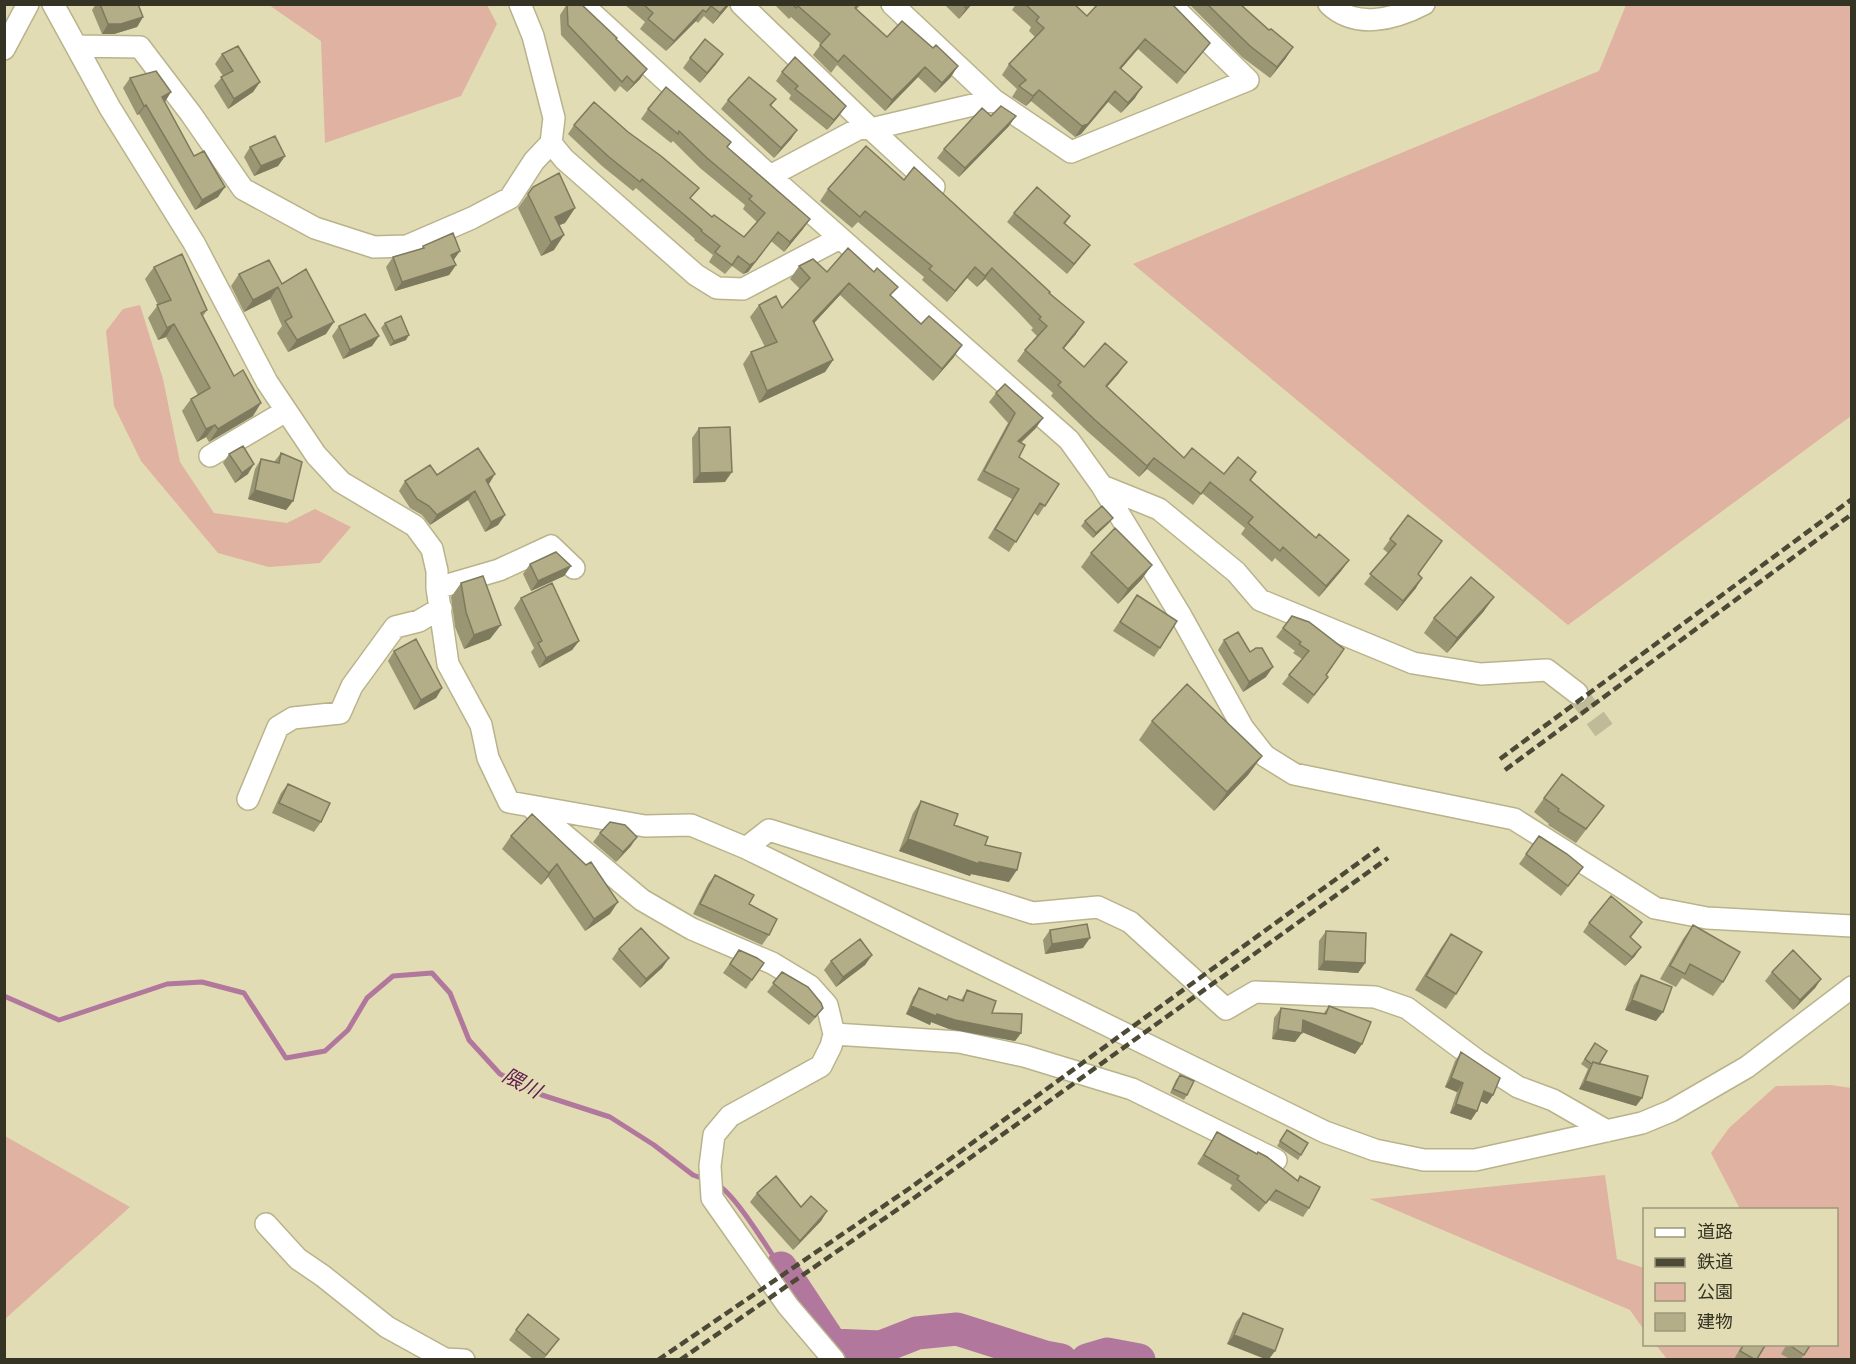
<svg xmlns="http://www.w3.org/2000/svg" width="1856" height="1364" viewBox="0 0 1856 1364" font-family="'Nunito Sans','Noto Sans JP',sans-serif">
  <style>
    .green { fill: #e0b2a1 }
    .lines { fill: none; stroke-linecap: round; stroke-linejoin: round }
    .stream { stroke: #b1779c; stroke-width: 5 }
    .river { stroke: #b1779c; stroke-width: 33 }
    .street-tunnel { stroke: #bfba97; stroke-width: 21; stroke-dasharray: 21 10; stroke-linecap: butt }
    .street-casing { stroke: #b9b38c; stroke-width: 24 }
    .street { stroke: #fff; stroke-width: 21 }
    .rail { stroke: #4c4a36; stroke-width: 4.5; stroke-dasharray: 9 4.5; stroke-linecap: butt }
    .wall { fill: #9a9674 }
    .shaded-wall { fill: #7d7a5e }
    .building { fill: #b3ae87; stroke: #7d7a5e; stroke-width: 1.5 }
    .labels { text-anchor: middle; stroke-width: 4.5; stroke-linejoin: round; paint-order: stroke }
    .water-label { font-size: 20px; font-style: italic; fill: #601a4c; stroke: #e1dcb4 }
  </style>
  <rect width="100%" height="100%" fill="#e1dcb4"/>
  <path class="green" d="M269,5H487L497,24L461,96L325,143L321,41Z
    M1626,5H1851V416L1568,625L1133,264L1599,71Z
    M140,305L163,379L180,462L214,513L287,523L315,509L351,527L320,563L269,567L218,553L141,461L114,406L106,331L123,309Z
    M1831,1085L1851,1088V1359H1667L1656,1345L1836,1344V1210L1740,1209L1711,1153L1729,1128L1776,1086Z
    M5,1136L130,1207L5,1319Z
    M1605,1175L1617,1259L1644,1268V1330L1630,1310L1370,1199Z"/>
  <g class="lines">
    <path class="stream" d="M4,996L59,1020L167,984L202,982L244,993L286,1058L325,1051L348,1030L367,998L393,976L432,973L450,993L469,1040L500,1074L542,1095L610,1117L654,1145L693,1175L704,1179
      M716,1184C734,1192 768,1249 781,1268"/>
    <path class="river" d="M781,1268L832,1345L881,1347L917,1333L957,1329L1045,1357L1061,1360
      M1087,1360L1107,1354L1139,1360"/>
    <path class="street-tunnel" d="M1577,693L1604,730"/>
    <defs>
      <path id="street" d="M53,4L110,108L194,243L267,382L316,455L341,482L415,526L432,549L437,571V588L448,664L481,725L488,758L509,802L645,826L691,825L746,848L1325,1132L1375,1150L1424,1160H1475L1642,1123L1671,1111L1747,1067L1852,987
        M582,4L770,176L1069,440L1102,486L1181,616L1243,728L1265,756L1294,774L1514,819L1655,908L1707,918L1852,926
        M741,4L871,129L934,187
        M892,4L994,100L1071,152L1248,80L1170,4
        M1329,4C1356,30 1395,19 1424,4
        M76,46L140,47L191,114L243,189L315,228L374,247L407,246L472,218L510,198L534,161L551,143L554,118L533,36L520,4
        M4,49L28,4
        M551,143L564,159L696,275L717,288L743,289L840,238
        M770,176L860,128L871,129L994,100
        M210,456L286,411
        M1102,486L1159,509L1236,572L1260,600L1413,663L1481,674L1547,670L1577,693
        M437,588L499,570L551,546L574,568
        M248,799L278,727L293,718L340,713L352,686L395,627L419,621L441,608
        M531,807L642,900L692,929L772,963L810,986L827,1005L834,1034L831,1046L821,1066L730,1116L714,1135L710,1166L712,1198L788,1306L834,1360
        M746,848L769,830L1033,913L1098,907L1130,922L1226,1009L1255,992L1375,997L1407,1008L1478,1061L1518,1087L1553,1100L1607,1131
        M834,1034L959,1042L1024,1056L1132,1089L1276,1160
        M266,1224L298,1259L323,1276L387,1327L445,1359L464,1360"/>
    </defs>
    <use href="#street" class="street-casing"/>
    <use href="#street" class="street"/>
    <path class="rail" d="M1500,759L1852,499
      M1505,770L1852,514
      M658,1360L910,1188L1379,848
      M680,1360L914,1198L1388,858"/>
  </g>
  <path class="wall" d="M96,4H138L143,17L137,27L114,34H102L92,10Z
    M567,4L616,40L647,69L640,79L627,92L620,86L615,92L561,35L560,15Z
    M624,4H730L713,24L704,16L698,23L696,21L666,51L640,29L645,22Z
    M774,4H861L856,10L887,37L951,77L935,93L918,77L885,111L837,65L831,73L813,55L821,44L791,17L789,19Z
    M944,4H972L959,19Z
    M1016,4H1074L1087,16L1202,53L1177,84L1138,49L1121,69L1135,98L1121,113L1108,102L1081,134L1075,137L1031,101L1026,106L1012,97L1017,89L1002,75L1009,64L1035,37L1029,31L1031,27L1012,10Z
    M1189,4H1240L1286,58L1270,78L1242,57Z
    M222,54L260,82L253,92L228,109L214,86L223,76L215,64Z
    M690,58L716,64L700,83L683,68Z
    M782,72L839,116L827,130L789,99L791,95L776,81Z
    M130,78L165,102L194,156L218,197L195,210L139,114L137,115L123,88Z
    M776,99L771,106L797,130L791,139L774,158L721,109L728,100Z
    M648,109L731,142L727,148L803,229L784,252L771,241L748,272L743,274L732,266L725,274L709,262L713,255L694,240L695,239L636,188L633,191L602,166L568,134L574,125L691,199L712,217L744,237L757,222L743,209L745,205L700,168L673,141L671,143L641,119Z
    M991,116L1009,126L959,177L937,158L944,149Z
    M250,147L285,156L278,166L254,176L244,157Z
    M904,180L1049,294L1076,334L1064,348L1084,367L1119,373L1107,387L1184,458L1224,474L1256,472L1251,480L1316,538L1349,560L1341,571L1319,597L1275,558L1272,562L1241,534L1245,528L1202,493L1193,505L1147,469L1139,477L1087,431L1051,396L1053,393L1017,361L1025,350L1037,336L1031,330L1033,328L1019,313L985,279L977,287L967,278L947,302L922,280L924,277L858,222L852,228L820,201L828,189Z
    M528,194L575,208L565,223L559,225L554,250L541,256L518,208Z
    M1014,213L1070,216L1065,224L1083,254L1067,274L1007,222Z
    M423,246L453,260L456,265L449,275L395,291L386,267L393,257L421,249Z
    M799,266L827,272L891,296L954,357L933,381L840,295L814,323L833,360L825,372L759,403L743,364L751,352L765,347L750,317L759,305L782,308L800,289L790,279Z
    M154,267L207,310L203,316L253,416L209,442L206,437L197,442L182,411L191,399L198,395L166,337L158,340L148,318L158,305L145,279Z
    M239,274L282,284L326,334L288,352L277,333L282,326L270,299L244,312L231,286Z
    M385,323L406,340L390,346L381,328Z
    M339,326L379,336L372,346L343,359L332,336Z
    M996,393L1036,428L1021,443L1019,457L1059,484L1038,516L1034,513L1009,552L988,538L1012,499L977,480L1008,423L989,402Z
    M699,428L725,482L693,483L692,438Z
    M281,453L293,501L286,510L248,499L255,469L261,459L274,462Z
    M229,454L248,474L235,483L223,463Z
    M437,475L488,484L505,515L498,525L485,532L468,500L430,525L422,515L410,508L399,491L405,481Z
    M1408,515L1418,574L1416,588L1397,611L1364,584L1388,553L1383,549Z
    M1085,521L1109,523L1093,538L1081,526Z
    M1091,553L1142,579L1118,604L1081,567Z
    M530,564L571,566L564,576L531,591L523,574Z
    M461,583L490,639L464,649L455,627L451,597Z
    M521,598L579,641L572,650L539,668L531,652L534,648L514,608Z
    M1131,605L1160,648L1154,657L1113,631Z
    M1484,611L1447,653L1424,633L1434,618Z
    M1292,616L1326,675L1328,677L1308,704L1282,684L1302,659L1293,653L1295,651L1276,637Z
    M1224,640L1266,677L1243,692L1218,650Z
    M394,651L442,688L436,698L414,710L388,661Z
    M1152,721L1262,756L1248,775L1214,811L1139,740Z
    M288,784L321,822L314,832L272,813L281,793Z
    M1544,798L1604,806L1576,843L1548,825L1549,824L1534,812Z
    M921,801L954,825L985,845L1009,882L971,874L970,876L899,851L913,813Z
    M532,814L610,914L585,931L548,877L541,885L502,849L511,836Z
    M600,833L631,846L616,862L593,842Z
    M1539,836L1583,867L1561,896L1519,864Z
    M715,875L749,904L769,935L762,945L693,914L708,884Z
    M1589,923L1636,931L1631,937L1635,956L1625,966L1583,932Z
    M1693,925L1723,982L1713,996L1682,978L1676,987L1660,979L1683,939Z
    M1050,930L1083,948L1045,954L1043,940Z
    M1326,931L1365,963L1358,973L1318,970L1319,941Z
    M1451,934L1456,994L1446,1009L1415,990L1441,948Z
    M619,949L669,958L662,968L640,988L612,959Z
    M739,950L764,963L746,989L723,973Z
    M872,955L865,965L836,987L824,970L831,961Z
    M782,972L817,1016L809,1025L767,992Z
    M1772,972L1821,979L1815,988L1793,1010L1765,981Z
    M1641,975L1656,1021L1625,1010L1634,985Z
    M919,988L946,1000L949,996L961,1000L967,990L992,1013L1021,1033L1015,1041L949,1029L931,1022L930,1025L906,1014L913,997Z
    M1329,1006L1362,1044L1355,1054L1302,1032L1295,1042L1272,1039L1274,1018L1281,1008L1323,1014Z
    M1595,1043L1599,1064L1642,1098L1636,1106L1579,1089L1588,1069L1581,1064Z
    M1461,1052L1493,1095L1487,1104L1481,1101L1477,1111L1471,1120L1450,1113L1457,1092L1445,1087L1455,1061Z
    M1180,1075L1187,1095L1184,1100L1170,1093L1176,1080Z
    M1287,1130L1301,1155L1298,1160L1277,1146Z
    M1217,1132L1297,1181L1300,1176L1309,1208L1303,1217L1269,1200L1259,1212L1230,1189L1232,1185L1197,1164Z
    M757,1193L801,1207L827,1211L821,1221L793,1250L750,1202Z
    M1243,1313L1275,1351L1227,1344L1236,1322Z
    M516,1330L559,1339L544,1359H533L509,1340Z
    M1743,1344H1766L1757,1359H1734Z
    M1787,1344H1811L1801,1359H1790L1781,1354Z"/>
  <path class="shaded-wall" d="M728,4H730L713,24L720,13Z
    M970,4H972L959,19L966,8Z
    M703,10L696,21L666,51L674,41Z
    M143,17L137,27L114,34H102L108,24Z
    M1145,39L1138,49L1113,78L1120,68Z
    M1293,47L1286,58L1270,78L1277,67Z
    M723,54L716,64L700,83L707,73Z
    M958,66L951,77L935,93L942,83Z
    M925,67L918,77L885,111L892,100Z
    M647,69L640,79L627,92L634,83Z
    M260,82L253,92L228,109L234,99Z
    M1142,87L1135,98L1121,113L1128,103Z
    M1039,90L1031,101L1026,106L1033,96Z
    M1115,91L1108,102L1081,134L1075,137L1082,126Z
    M171,92L165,102L162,97Z
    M146,105L139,114L137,115L144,106Z
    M846,106L839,116L827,130L834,120Z
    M1016,116L1009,126L959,177L965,168Z
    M797,130L791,139L774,158L781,148Z
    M285,156L278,166L254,176L261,166Z
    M225,187L218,197L195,210L202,200Z
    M575,208L565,223L545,231L555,217Z
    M810,219L803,229L784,252L790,242Z
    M778,232L748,272L743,274L750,265Z
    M564,235L554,250L541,256L551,242Z
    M1090,245L1083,254L1067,274L1074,264Z
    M460,251L453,261L451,255Z
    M456,265L449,275L395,291L402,282Z
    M975,267L967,278L947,302L955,291Z
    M992,268L985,279L977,287L985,276Z
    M849,283L840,295L805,333L813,321Z
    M278,287L270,299L244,312L253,300Z
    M334,322L326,334L288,352L297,340Z
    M1084,322L1076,334L1055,359L1063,348Z
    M174,324L166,337L158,340L167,328Z
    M409,335L406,340L390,346L394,341Z
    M379,336L372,346L343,359L350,350Z
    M962,345L954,357L933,381L942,369Z
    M833,360L825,372L759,403L767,391Z
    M1127,362L1119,373L1098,397L1106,386Z
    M261,403L253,416L209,442L218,429Z
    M1043,418L1036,428L1011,451L1018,441Z
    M215,425L206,437L197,442L206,429Z
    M1154,458L1147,469L1139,477L1147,466Z
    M254,464L248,474L235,483L242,473Z
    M732,472L725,482L693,483L700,473Z
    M495,474L489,484L479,490L486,480Z
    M255,490L293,501L286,510L248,499Z
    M475,491L468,500L430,525L437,515Z
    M505,515L498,525L485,532L491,522Z
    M1113,518L1109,523L1093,538L1096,533Z
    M1349,560L1341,571L1319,597L1326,586Z
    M1152,565L1142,579L1118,604L1128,589Z
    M571,566L564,576L531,591L538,581Z
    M1422,578L1416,588L1397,611L1403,601Z
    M1494,597L1484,611L1447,653L1457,638Z
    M501,625L490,639L464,649L474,635Z
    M579,641L572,650L539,668L546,658Z
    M1273,667L1266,677L1243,692L1249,682Z
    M442,688L436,698L414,710L421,700Z
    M1262,756L1248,775L1214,811L1227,792Z
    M637,837L631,846L616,862L623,852Z
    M908,839L979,862L1017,870L1009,882L971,874L970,876L899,851Z
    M557,864L548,877L541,885L549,873Z
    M618,902L610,914L585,931L594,919Z
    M1090,938L1083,948L1045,954L1052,944Z
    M1641,947L1635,956L1625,966L1632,957Z
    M872,955L865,965L836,987L843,977Z
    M669,958L662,968L640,988L646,979Z
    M1324,961L1365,963L1358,973L1318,970Z
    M1821,979L1815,988L1793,1010L1800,1000Z
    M1632,1000L1663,1012L1656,1021L1625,1010Z
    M911,1006L937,1014L1021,1033L1015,1041L949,1029L931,1022L930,1025L906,1014Z
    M1303,1020L1362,1044L1355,1054L1297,1030Z
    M1278,1029L1302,1033L1295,1042L1272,1039Z
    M1451,1078L1463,1083L1457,1092L1445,1087Z
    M1585,1081L1642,1098L1636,1106L1579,1089Z
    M1484,1091L1493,1095L1487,1104L1478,1100Z
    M1456,1104L1477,1111L1471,1120L1450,1113Z
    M827,1211L821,1221L793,1250L800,1241Z
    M1234,1335L1275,1351L1269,1359H1265L1227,1344Z"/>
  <path class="building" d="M100,4H138L143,17L121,24H108Z
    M567,4H581L617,38L616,39L647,69L634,83L627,76L622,82L568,25Z
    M643,4H728L720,13L711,6L706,12L703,10L674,41L648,19L653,13Z
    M792,4H858L855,8L887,37L902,21L933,48L936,45L958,66L942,83L925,67L892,100L844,55L838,62L820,45L830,34L798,6L796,8Z
    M963,4H970L966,8Z
    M1025,4H1074L1087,16L1098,4H1172L1210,43L1185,73L1145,39L1120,68L1142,87L1128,103L1115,91L1088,124L1082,126L1039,90L1033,96L1019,86L1026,80L1009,64L1044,28L1036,21L1039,17Z
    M1207,4H1240L1269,30L1271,29L1293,47L1277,67L1250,46Z
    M705,39L723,54L707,73L690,58Z
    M238,46L260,82L234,99L221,77L233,71L222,54Z
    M795,57L846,106L834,120L795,89L798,86L782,72Z
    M156,71L171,92L162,97L194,156L204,151L225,187L202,200L146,105L144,106L130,78Z
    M749,77L776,99L770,105L797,130L781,148L728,100Z
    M666,87L731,142L727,147L810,219L790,242L778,232L755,262L750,265L738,256L732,265L715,252L720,246L701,231L702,230L642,179L640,182L609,157L574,125L594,102L628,132L661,156L699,188L690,198L712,217L714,215L744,237L765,213L749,199L752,196L707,158L679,131L678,134L648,109Z
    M1001,106L1016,116L965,168L944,149L982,108L991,116Z
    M275,136L285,156L261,166L250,147Z
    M866,146L904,180L914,167L1050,292L1049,293L1084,322L1063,348L1084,367L1105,343L1127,362L1106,386L1184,458L1192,448L1224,474L1238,457L1256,472L1250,480L1316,538L1319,534L1349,560L1326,586L1283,547L1280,551L1248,523L1253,517L1210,482L1201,494L1154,458L1147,466L1095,420L1058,385L1061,382L1025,350L1047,326L1039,319L1041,317L992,268L985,276L975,267L955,291L929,269L932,266L865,211L860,217L828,189Z
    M559,173L575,208L555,217L564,235L551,242L528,194L533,187Z
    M1037,187L1070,216L1064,223L1090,245L1074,264L1014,213Z
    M453,233L460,251L451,255L456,265L402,282L393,257L424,248L423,246Z
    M848,248L874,272L877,268L898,287L890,295L921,324L929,316L962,345L942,369L849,283L813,321L833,360L767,391L751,352L777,342L759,305L776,296L782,308L810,278L799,266L813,259L827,272Z
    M182,254L207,310L201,313L234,376L243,370L261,403L218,429L215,425L206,429L191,399L210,388L174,324L167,328L157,305L171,300L154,267Z
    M269,260L282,284L306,269L334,322L297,340L285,321L292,317L278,287L253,300L239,274Z
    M365,314L379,336L350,350L339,326Z
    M401,316L409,335L394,341L385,323Z
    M1005,384L1043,418L1018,441L1025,445L1019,457L1059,484L1045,506L1040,503L1016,542L995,529L1019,489L984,471L1015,413L996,393Z
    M730,427L732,472L700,473L699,428Z
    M243,446L254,464L242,473L229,454Z
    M478,448L495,474L486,480L505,515L491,522L475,491L437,515L429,506L417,499L405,481L430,465L437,475Z
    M281,453L302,462L293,501L255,490L261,459L279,463Z
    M1102,506L1113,518L1096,533L1085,521Z
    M1408,515L1442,541L1418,574L1422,578L1403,601L1370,574L1396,544L1390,539Z
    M1115,528L1152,565L1128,589L1091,553Z
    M556,552L571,566L538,581L530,564Z
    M483,576L501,625L474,635L466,612L461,583Z
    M1471,577L1494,597L1457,638L1434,618Z
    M552,583L579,641L546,658L538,643L542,641L521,598Z
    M1137,595L1177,621L1160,648L1120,622Z
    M1292,616L1309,622L1344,649L1326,675L1328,677L1314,695L1289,675L1309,651L1299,644L1301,642L1283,628Z
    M1238,632L1250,652L1256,648H1262L1273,667L1249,682L1224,640Z
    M416,639L442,688L421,700L394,651Z
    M1187,684L1262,756L1227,792L1152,721Z
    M1562,774L1604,806L1586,829L1558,811L1559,809L1544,798Z
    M288,784L330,803L321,822L279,803Z
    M921,801L958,814L954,825L988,837L985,845L1021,853L1017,870L979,862V864L908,839Z
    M532,814L586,865L591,862L618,902L594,919L557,864L549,873L511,836Z
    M610,822L625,825L637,837L623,852L600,833Z
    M1539,836L1567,854L1583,867L1568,886L1526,854Z
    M715,875L754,895L749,904L777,919L769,935L700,904Z
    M1611,896L1642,922L1630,937L1641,947L1632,957L1589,923Z
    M1087,924L1090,938L1052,944L1050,930Z
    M1693,925L1740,952L1723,982L1690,964L1685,974L1670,966Z
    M641,928L669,958L646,979L619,949Z
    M1326,931L1366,933L1365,963L1324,961Z
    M1451,934L1482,952L1456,994L1426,976Z
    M860,939L872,955L843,977L831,961Z
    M739,950L757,958L764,963L752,980L730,964Z
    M1793,950L1821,979L1800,1000L1772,972Z
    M782,972L808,987L821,1003L823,1008L815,1017L773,983Z
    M1641,975L1672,987L1663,1012L1632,1000Z
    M919,988L947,1000L949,996L963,1001L967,990L996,1001L992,1013L1022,1014L1021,1033L955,1020L937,1014L936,1016L911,1006Z
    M1329,1006L1371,1022L1362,1044L1303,1020L1302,1033L1278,1029L1281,1008L1326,1014Z
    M1595,1043L1607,1051L1599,1064L1593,1062L1592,1064L1585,1059Z
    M1461,1052L1500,1078L1493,1095L1484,1091L1477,1111L1456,1104L1463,1083L1451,1078Z
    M1593,1062L1648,1076L1642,1098L1585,1081Z
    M1180,1075L1194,1081L1187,1095L1173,1089Z
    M1287,1130L1308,1143L1301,1155L1280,1141Z
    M1217,1132L1257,1154L1258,1152L1267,1157L1298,1181L1300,1176L1320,1187L1309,1208L1276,1190L1266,1203L1237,1179L1239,1176L1204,1155Z
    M776,1176L801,1207L811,1196L827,1211L800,1241L757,1193Z
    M1243,1313L1283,1329L1275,1351L1234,1335Z
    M528,1314L559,1339L546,1355L516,1330Z
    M1744,1344H1766L1757,1359H1754L1740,1351Z
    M1788,1344H1811L1804,1355Z"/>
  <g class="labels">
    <g class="water-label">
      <text transform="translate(522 1083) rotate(28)" y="7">隈川</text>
    </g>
  </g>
  <rect width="1856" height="1364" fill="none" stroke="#353323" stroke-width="12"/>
  <rect x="1643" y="1208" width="195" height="138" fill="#e1dcb4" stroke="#9c987a" stroke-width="1.5"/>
  <rect x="1655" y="1228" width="30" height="9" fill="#ffffff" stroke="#9c987a" stroke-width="1.5"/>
  <text x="1697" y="1238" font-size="18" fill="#353323">道路</text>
  <rect x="1655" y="1258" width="30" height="9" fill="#4c4a36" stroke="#9c987a" stroke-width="1.5"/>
  <text x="1697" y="1268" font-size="18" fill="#353323">鉄道</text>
  <rect x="1655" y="1283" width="30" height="18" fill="#e0b2a1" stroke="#9c987a" stroke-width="1.5"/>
  <text x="1697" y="1298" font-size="18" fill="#353323">公園</text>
  <rect x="1655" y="1313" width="30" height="18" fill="#b3ae87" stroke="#9c987a" stroke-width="1.5"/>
  <text x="1697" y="1328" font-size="18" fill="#353323">建物</text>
</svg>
